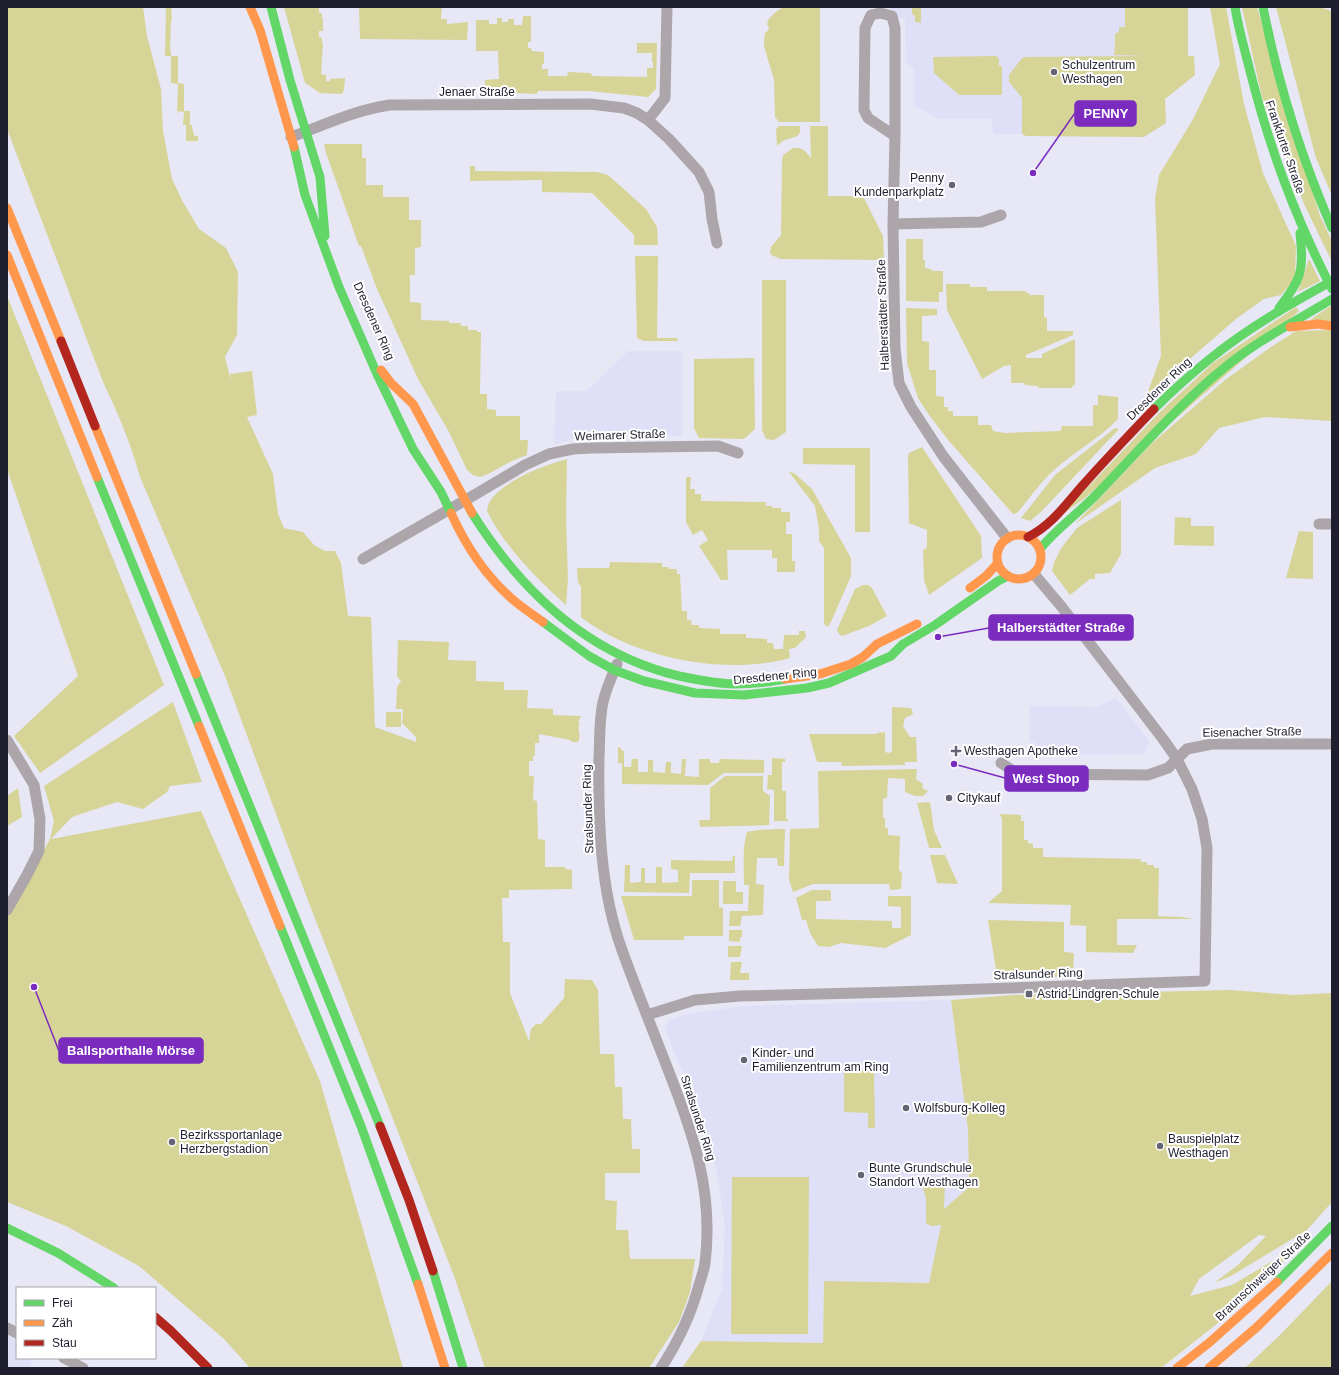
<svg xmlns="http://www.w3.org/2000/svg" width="1339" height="1375" viewBox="0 0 1339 1375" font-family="Arial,sans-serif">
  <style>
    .built { fill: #dfdff7 }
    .green { fill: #d7d498 }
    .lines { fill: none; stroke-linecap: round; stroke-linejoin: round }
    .street { stroke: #aca6aa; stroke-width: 11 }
    .fast { stroke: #63d668; stroke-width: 9 }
    .slow { stroke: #ff974d; stroke-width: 9 }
    .jam { stroke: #b3261e; stroke-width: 9 }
    .poi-dot { fill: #656474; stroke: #fff; stroke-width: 1.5 }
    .labels { text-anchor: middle; stroke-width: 4; stroke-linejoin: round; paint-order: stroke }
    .poi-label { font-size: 12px; fill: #1f1e2e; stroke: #fff; text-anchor: start }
    .street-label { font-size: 12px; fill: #1f1e2e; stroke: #fff }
    .leader { fill: none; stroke: #7b2cbf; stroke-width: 1.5 }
    .callout-dot { fill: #7b2cbf; stroke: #fff; stroke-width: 1.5 }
    .callout { fill: #7b2cbf; stroke: #7b2cbf; stroke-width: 1.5 }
    .callout-label { font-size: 13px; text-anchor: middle; font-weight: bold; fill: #fff }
  </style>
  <rect width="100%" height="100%" fill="#e7e7f6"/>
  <path class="built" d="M890,7H1188V55L1194,56L1195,75L1165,99L1166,123L1144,137L1026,136L1022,134H993L992,119H940L914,106V70L906,61L905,18H897Z
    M628,351H682V436L584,435L554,445L556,391H587Z
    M1116,698L1149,741L1145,754L1040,755V750H1035V742H1030V706L1095,707Z
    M951,1000L968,1130L969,1183L968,1188L944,1210L929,1283L824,1281L823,1343L701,1341L722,1289L725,1227L717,1172L693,1098L665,1029L669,1020L688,1014L744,1006Z
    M7,1334L17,1339V1358H33L29,1368H7Z"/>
  <path class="green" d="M7,7H143L147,36L161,89L163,131L172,179L183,202L199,229L226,248L238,272L237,335L225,357L231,381L230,374L252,371L257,415L247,417L273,474L278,514L284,528L303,532L314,545L325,551H335L341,563L348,616L371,617L375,727L416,742V737L402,723L403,709H396L397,687L401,681L397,676L398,640L449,642L448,660L476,661V681L504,682V690H528L527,708L553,709V715L581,716L578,722H580C576,729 582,736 578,742H572L570,740L539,734V743H535V756H533V761H529V776H534L533,800L537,801L538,839L545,840V867H564L566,869L572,870V889L509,890V898H502L503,942H510V993L529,1041L531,1029L536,1024H541L564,998L565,979L592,980L598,990L600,1054H614L615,1087H622L623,1119H631L632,1149H640V1173H605V1200L617,1201L616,1230H628L630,1259H695L690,1292L679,1322L649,1368H485L454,1276L307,898L225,676L140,477C131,444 118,413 103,382L7,129Z
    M166,7H171L172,20H171L170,50H171V56H178V83L184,84V111H190V125H192L193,132L194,133V136H198V141H186V125H183L184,112L177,111L178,84L171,83V56H165Z
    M284,7H319V13H322V18H323V31H319V37L322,38V43H323L321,74L326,75V81H330V79L345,78L344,90L342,94L320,93L305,83Z
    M359,7H442L441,19H447V24L468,22L467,40L360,39Z
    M784,7H820V122H779L775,117L774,80L764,46V41L765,33L768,31L769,27L767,25C768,16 777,11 784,7Z
    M912,7H921V23L915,22V16L912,14Z
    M1125,7H1188V56H1194L1195,75L1165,99L1166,123L1144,137L1026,136L1022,134V98L1009,82V75L1022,58L1025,57L1145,56L1114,55L1115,45V34L1119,32V27H1125Z
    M1210,7H1226L1244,104L1263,173L1296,246L1295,278L1281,295L1264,299L1236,319L1168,378L1145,400L1161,356L1155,199L1159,175L1192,121L1220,64Z
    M1242,7H1257L1320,216L1332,241V262L1304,204L1279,135L1262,97Z
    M1276,7H1319L1332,11V196L1316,158Z
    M523,16H531V42H528V48H531L532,51L544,52V64H542V69H548V76H567L568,72L591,73L592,76L647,77V68H653V62H652V53H637V43H657L656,89L648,97L588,91H538L537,94L512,93L496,96H485V80L499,79L498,51H476V20H489V24H497V18H502V22H508V19H514V25H522Z
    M996,56L999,59V66H1002V95H959L934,73L933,57Z
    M779,126H800C802,138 794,137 785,140C782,141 779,144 777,146L776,129Z
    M810,126H828V196H850L864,198L883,236L884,259L882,260L781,259L771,255L770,252L771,247L781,235L782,162L783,155L793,148H799L804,150L811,158Z
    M324,144H362V158H366V185H383V197H409V220H421V247L415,248V275H410V302L421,303V320L449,321V323H461V326H468V330H477V332H481L480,394H487V409L496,410V416H520V440H528L527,455L512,461L488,474L480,477L473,475L467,470L449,432L418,379L377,289L361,246H359L326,153Z
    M470,166H475V171L597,172L608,175L646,209L657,227L658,245H634V235L592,193L542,192V180L470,181Z
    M906,239H923V260H925V268L931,269L932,271H943V292H939V302L906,301Z
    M635,256H658L657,338H677L678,341H644L637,338Z
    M1309,259L1320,281L1298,292Z
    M762,280H786V432L774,440L766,439L762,430Z
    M946,284H970V287H987V291H1026V293H1029V295H1044V317L1047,318V331H1073V335L1026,355V358H1042V354L1075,339V384L1071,388H1038V386L1025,385L1024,383H1011V365L1004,366L982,379L947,310Z
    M7,296L164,685L40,773L14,736L78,676L7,469Z
    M1332,305V322L1310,320Z
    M1296,307L1299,311L1085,498L1060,516L1160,412L1213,363Z
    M906,308L937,309V315L922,316V341L929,342V370H936V396L944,397V407H948V411H953V416H978V425H991L993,431L1005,433L1061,431L1062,426H1093V405H1098V395L1118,397V419C1099,439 1073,452 1053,471C1040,483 1029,499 1017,513L1013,514L949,441L929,415L918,398L907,363Z
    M1332,330V421L1265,417L1219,428L1196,454L1155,468L1075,524L1151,444L1225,380L1271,347L1296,331Z
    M754,358L755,429L744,439L699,438L694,428V359Z
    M1115,428L1119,429L1041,512L1030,521L1021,518L1055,475Z
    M922,447L981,536L982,558L929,595L924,580L923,550L927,548V530L909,523L908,456L909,453Z
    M803,448H870V532H855V465L803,464Z
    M567,459L566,518L568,579L566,605C537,579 504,546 487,511C488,506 489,501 493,497C509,479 544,465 567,459Z
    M789,472L794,473L812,489L851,558V576L831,622L828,627L824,624V548L819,541V529L815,506Z
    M686,477H691L690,489H695V494H701V501L766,502V506H772V508H781V512H790V522H786V534H792V561H795V572H777V558H772V550H727L728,580H721L699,546L708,540L702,530L693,535L686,522Z
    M1121,500V554L1110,573L1095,574V579H1090L1070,595L1052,571L1054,562L1062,547L1077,528Z
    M1175,517L1191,518V526H1214V546L1174,545Z
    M1299,531L1313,532V579L1286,578Z
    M610,562L662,563V567H668L669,569H677V574H680L682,611H687V620H691L692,625H699V628L720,629V634H746V638L767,639V643H773L774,649H783L784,635H799V631H805L806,637L795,648L789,649L790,658C726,676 633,658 581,617V587L578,582L577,568H609Z
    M863,585H868L872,588L887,616L869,626L842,636L839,634L837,630L855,589Z
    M173,702L202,782L170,786L167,792L143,809L117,802L72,817L51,839L201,811L320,1081L403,1368H250L224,1339L139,1266L66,1226L7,1202V917L50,839L54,821L44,786Z
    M892,707L911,708L913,714L905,718L903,726L910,737H916L917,762H905V765L842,766L841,762H817L809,734H877V733L885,732V752L889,753L892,751Z
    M386,712H401V727H386Z
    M618,747L621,748V750L624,751V767H631L632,759H638V772H648V760H653V772L665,773L666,762H671V773L681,774L682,759H686L685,776L699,777V759H710V763H719L720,759L764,760V773H724L708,785L622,784V763H618Z
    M772,758L785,759V762H782V791H786V819H788V821H774V790L767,789L768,775H772Z
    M917,769L916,779L923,784L922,788L928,791L923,796H915L905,792V779L888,778L887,798L883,799V818H885V828H888V835L900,836L899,871L902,872L901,889L890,890L889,884H813L793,892L789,880L790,829L819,828L818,771Z
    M725,776H763V791L770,796L769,825L700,827L699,820H710V788Z
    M18,788L22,817L7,826V796Z
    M930,802L934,830L942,848H929L917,803Z
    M999,814L1021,815V821H1024V840H1028V843L1033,844V848H1043V857L1141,859V862H1147V865H1154V868H1159L1158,916L1181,917L1194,919H1117V945H1137L1133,953L1086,952V926L1070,925L1071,905L988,903L1002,891V818Z
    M778,829H785L784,866H778L777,858H757L756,884L764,885L763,915L742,916L740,926H729L730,911H748L749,885H744C744,868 742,848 747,832L758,830Z
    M930,855H945L958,884L937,883Z
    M733,856H735V873H690L689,893L624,892L625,865H630V883L641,882V868H645V883H656V867H662V883L678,882V870L671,869V860L732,861Z
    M692,880H719V907L723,908V936H684V940H634L621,896H692Z
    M723,881H736V892H743V904H723Z
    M812,890H829L831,891V901H816V919L892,921V928H901V907L888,906V896H911V935L885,948L841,943L829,947L818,946L810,933L806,920H802L796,898Z
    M988,920L1064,922V952L1074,953L1073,977L997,976Z
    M729,930H742V937H740V942L729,941Z
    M728,946H742L740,957H728Z
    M731,962H742L740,973H749V980H730Z
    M1230,990L1294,995L1332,993V1202L1307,1230L1231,1276L1214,1283L1238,1265L1266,1236L1259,1235L1199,1279L1190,1296L1232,1285L1303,1243L1218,1323L1161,1368H682L701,1341L823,1343L824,1281L929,1283L941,1225L931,1226L926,1223V1199L923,1187L928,1183H945L944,1209L968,1188L969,1183L968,1130L951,1000L1012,995Z
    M844,1070H874L875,1128H868V1113L844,1112Z
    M732,1177H809L808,1334H731Z
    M1332,1281V1368H1245L1281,1334Z"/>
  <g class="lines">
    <path class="street" d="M648,120L665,98L667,7
      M895,136L868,118L864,110L865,28L871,15L880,13L892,16L895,28V136L893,224L895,348L899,383L911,407L943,456L1007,538
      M291,137C324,125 355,110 390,105L590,104L624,108L637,113L648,120L669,139L699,172L709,192L712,219L717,243
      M893,224L981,222L1001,215
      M1319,524H1332
      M363,559L476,494L525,465L549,454L573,449L591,448L718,446L738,453
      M617,664C612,676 606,689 603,702C599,720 600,739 599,757C598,820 600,890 622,950C636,989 652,1028 667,1067C693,1133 714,1191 705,1263C704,1271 701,1278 699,1285C691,1315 678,1342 661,1368
      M7,740L34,785L40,819L39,851L27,875L7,910
      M1001,763L1018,774L1148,775L1168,768L1187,749L1212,744H1332
      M647,1015L695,1000L740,996L895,992L1205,981L1207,848L1202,819L1192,789L1177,759L1163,739L1061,606L1034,574
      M7,1328L17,1333
      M64,1358L83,1368"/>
    <path class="fast" d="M271,7L290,80L320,177L325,236
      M1235,7C1238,27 1244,47 1249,67C1268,144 1295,218 1332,289
      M1263,7C1278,83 1301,157 1332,228
      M294,147L305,195L339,287L377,374L413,449L441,492L451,513
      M1279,308C1302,278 1304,271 1300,233
      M1154,409C1172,391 1191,374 1211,358C1248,328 1290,304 1332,281
      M97,477L199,726
      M472,513C521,591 587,654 679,676C698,680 717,684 736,684C753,684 769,682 785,679
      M1040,549C1055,530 1075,516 1093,498C1136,454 1176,407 1224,368C1257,341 1296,321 1332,299
      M543,622L589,656L614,670L644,681L695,693L744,695L807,688L829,683L891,656L903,644L935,625L998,581L1008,576
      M196,674L380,1126
      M280,926L361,1126L418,1284
      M7,1228L58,1253L114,1288
      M433,1271L463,1368
      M1277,1282L1332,1226"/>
    <path class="slow" d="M250,7L260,30L294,147
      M7,208L61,341
      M7,255L97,477
      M1290,327L1318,324L1332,326
      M381,370L391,383L413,404L472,513
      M95,426L196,674
      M451,513C465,544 485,575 511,598C521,607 532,614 543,622
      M997 557a22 22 0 1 1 44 0a22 22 0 1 1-44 0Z
      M970,588L986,576L997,564
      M785,679L820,674L851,664L863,657L877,644L917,624
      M199,726L280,926
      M418,1284L445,1368
      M1177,1368L1210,1342L1277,1282
      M1209,1368L1257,1327L1332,1253"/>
    <path class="jam" d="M61,341L95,426
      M1028,537C1052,525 1066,504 1083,485C1106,459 1130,434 1154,409
      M380,1126L409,1200L433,1271
      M155,1317L171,1331L208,1368"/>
  </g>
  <g class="poi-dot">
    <circle cx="1054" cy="72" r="4"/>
    <circle cx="952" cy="185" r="4"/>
    <path d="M954 745h4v4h4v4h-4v4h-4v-4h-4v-4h4z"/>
    <circle cx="949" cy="798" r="4"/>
    <rect x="1025" y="990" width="8" height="8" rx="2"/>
    <circle cx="744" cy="1060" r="4"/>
    <circle cx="906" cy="1108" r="4"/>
    <circle cx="172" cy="1142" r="4"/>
    <circle cx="1160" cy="1146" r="4"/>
    <circle cx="861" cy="1175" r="4"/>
  </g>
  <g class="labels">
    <g class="poi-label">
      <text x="1062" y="69">Schulzentrum<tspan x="1062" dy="14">Westhagen</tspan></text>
      <text x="944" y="182" text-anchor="end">Penny<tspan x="944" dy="14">Kundenparkplatz</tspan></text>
      <text x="964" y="755">Westhagen Apotheke</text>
      <text x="957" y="802">Citykauf</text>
      <text x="1037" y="998">Astrid-Lindgren-Schule</text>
      <text x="752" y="1057">Kinder- und<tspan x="752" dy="14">Familienzentrum am Ring</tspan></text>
      <text x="914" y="1112">Wolfsburg-Kolleg</text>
      <text x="180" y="1139">Bezirkssportanlage<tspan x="180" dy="14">Herzbergstadion</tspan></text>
      <text x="1168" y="1143">Bauspielplatz<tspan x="1168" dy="14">Westhagen</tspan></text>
      <text x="869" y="1172">Bunte Grundschule<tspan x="869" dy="14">Standort Westhagen</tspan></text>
    </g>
    <g class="street-label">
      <text x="477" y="96">Jenaer Straße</text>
      <text transform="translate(1285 147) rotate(71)" y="4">Frankfurter Straße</text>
      <text transform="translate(883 315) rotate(-92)" y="4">Halberstädter Straße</text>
      <text transform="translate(374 321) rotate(66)" y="4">Dresdener Ring</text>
      <text transform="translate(1159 389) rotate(-44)" y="4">Dresdener Ring</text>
      <text transform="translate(620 435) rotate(-2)" y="4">Weimarer Straße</text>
      <text transform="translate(775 676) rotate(-6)" y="4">Dresdener Ring</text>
      <text transform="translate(1252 732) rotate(-1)" y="4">Eisenacher Straße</text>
      <text transform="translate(588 809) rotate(-92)" y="4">Stralsunder Ring</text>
      <text transform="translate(1038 974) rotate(-2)" y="4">Stralsunder Ring</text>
      <text transform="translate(698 1118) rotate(72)" y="4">Stralsunder Ring</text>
      <text transform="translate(1263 1276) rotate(-43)" y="4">Braunschweiger Straße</text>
    </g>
  </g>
  <path class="leader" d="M1033 173L1075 113M938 637L989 628M954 764L1005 778M34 987L59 1051"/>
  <g class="callout-dot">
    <circle cx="1033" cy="173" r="4"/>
    <circle cx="938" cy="637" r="4"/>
    <circle cx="954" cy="764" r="4"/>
    <circle cx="34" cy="987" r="4"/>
  </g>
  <g class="callout">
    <rect x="1075" y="101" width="61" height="25" rx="4"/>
    <rect x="989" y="615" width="144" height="25" rx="4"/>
    <rect x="1005" y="766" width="83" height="25" rx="4"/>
    <rect x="59" y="1038" width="144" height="25" rx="4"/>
  </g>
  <g class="callout-label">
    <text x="1106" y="118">PENNY</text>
    <text x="1061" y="632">Halberstädter Straße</text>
    <text x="1046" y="783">West Shop</text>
    <text x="131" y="1055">Ballsporthalle Mörse</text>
  </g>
  <rect width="1339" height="1375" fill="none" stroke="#1f1e2e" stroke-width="16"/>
  <rect x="16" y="1287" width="140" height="72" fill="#ffffff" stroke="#a5a5ab"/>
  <rect x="24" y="1300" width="20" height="6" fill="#63d668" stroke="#a5a5ab"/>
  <text x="52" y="1307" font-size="12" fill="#1f1e2e">Frei</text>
  <rect x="24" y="1320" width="20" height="6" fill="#ff974d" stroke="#a5a5ab"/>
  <text x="52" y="1327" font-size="12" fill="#1f1e2e">Zäh</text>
  <rect x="24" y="1340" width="20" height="6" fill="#b3261e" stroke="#a5a5ab"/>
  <text x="52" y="1347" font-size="12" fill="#1f1e2e">Stau</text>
</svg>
